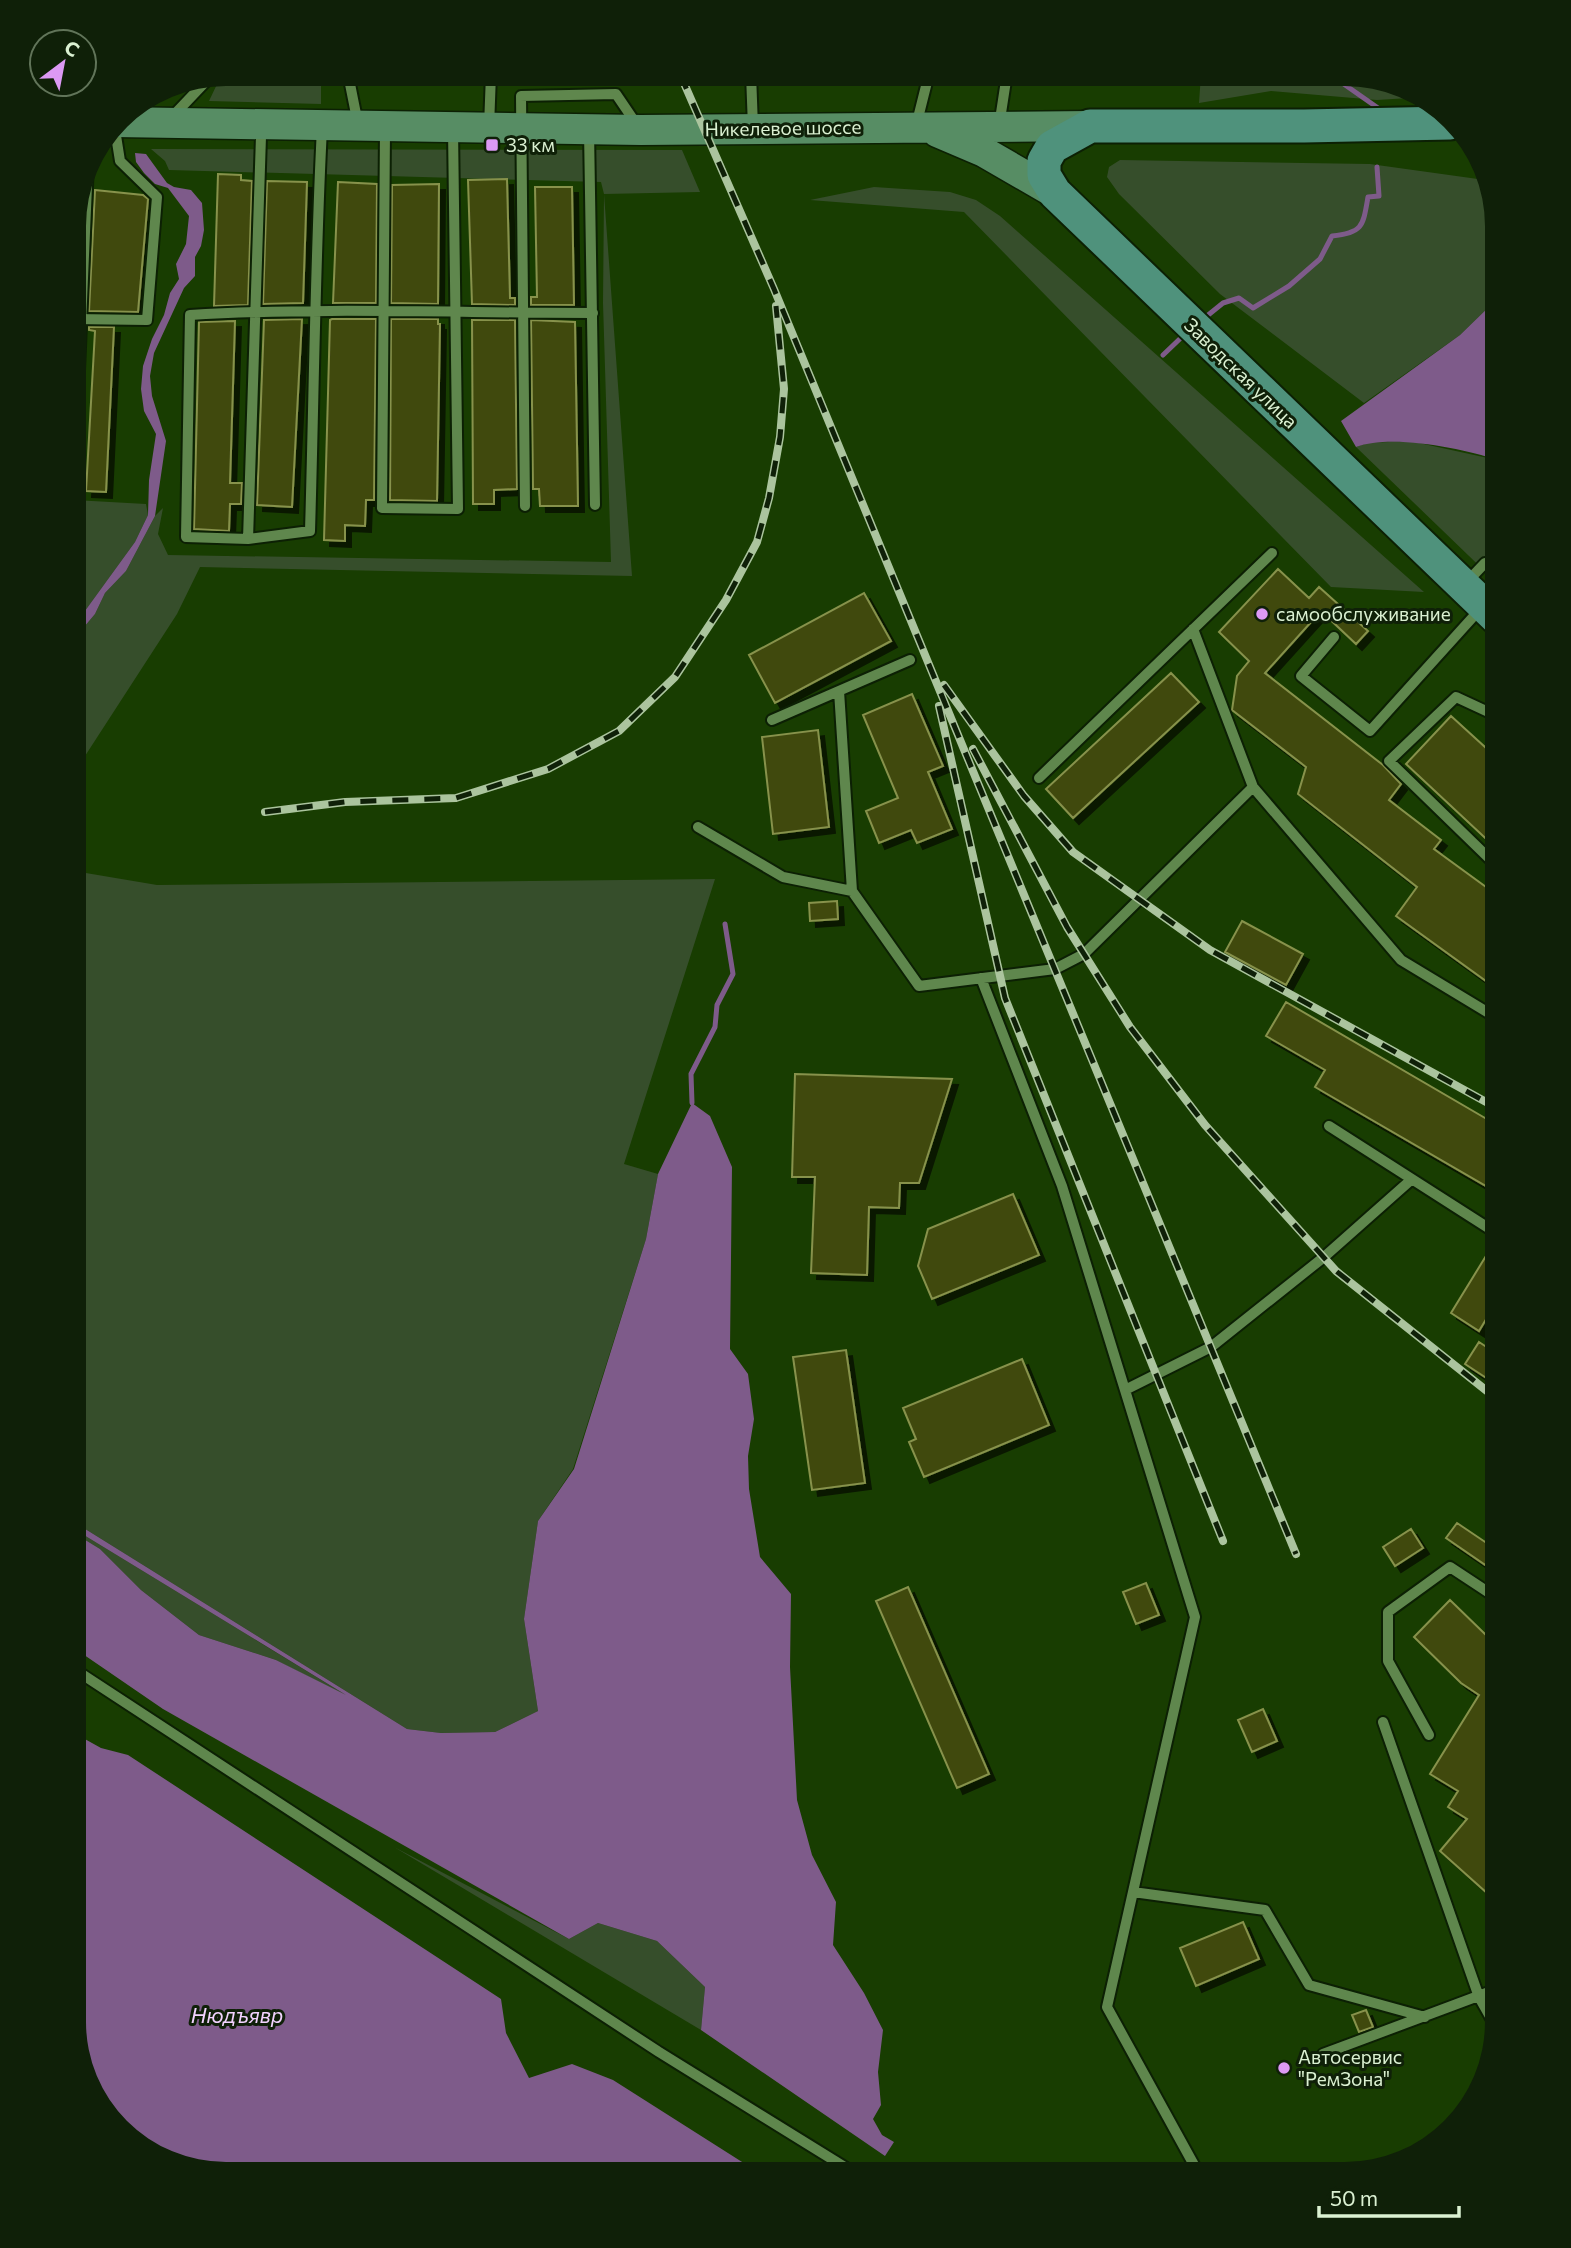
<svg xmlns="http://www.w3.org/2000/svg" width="1571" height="2248" viewBox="0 0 1571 2248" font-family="Commissioner,sans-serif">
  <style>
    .green { fill: #364e2b }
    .water { fill: #7e5b8a }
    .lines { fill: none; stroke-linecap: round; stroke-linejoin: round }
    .stream { stroke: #7e5b8a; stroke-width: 5 }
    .building { fill: #414911; stroke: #87924b; stroke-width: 2; filter: url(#shadow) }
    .service-casing { stroke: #0c2004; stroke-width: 14 }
    .secondary-casing { stroke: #0c2004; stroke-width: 33 }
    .primary-casing { stroke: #0c2004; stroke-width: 37 }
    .service { stroke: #5f874d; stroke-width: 10 }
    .secondary { stroke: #578d64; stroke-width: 30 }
    .primary { stroke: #4f927c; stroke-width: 33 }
    .rail-casing { stroke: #abc49e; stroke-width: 8 }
    .rail { stroke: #0f2008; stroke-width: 5; stroke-dasharray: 16; stroke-linecap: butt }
    .poi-dot { fill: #dc99f4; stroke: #0f2008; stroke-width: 2.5 }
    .labels { text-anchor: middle; stroke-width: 6; stroke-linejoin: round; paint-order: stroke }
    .street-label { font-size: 19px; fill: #dbf1d2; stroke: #0f2008 }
    .poi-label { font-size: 19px; fill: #dbf1d2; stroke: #0f2008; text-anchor: start }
    .water-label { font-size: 21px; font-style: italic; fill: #f3d3ff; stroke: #0f2008 }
  </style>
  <defs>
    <filter id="shadow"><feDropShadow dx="6" dy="6" stdDeviation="0" flood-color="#0009"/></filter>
  </defs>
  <rect width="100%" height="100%" fill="#183d01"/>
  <path class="green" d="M1201,74H1355L1422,94L1425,97L1377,100L1271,91L1199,103Z
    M219,80L321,85V104L209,101Z
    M151,149L682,150L700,192L604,194L632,576L200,567L177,614L74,773V639L95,614L105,593L126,571L155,516L163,508L158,534L168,555L611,562L603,303L604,194L601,182L169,170L165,161Z
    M1120,160L1370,164L1485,180L1497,226V299L1460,335L1364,403L1220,294L1119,194L1107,177L1109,167Z
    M874,187L950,192L976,200L1000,216L1424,592L1331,587L964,212L810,200Z
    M1410,441L1497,460V583L1356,447L1367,443Z
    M74,500L146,504L148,515L135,542L74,626Z
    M74,871L157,885L715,879L624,1164L658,1174L646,1239L573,1469L538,1521L524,1619L538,1711L495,1732L441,1733L407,1729L74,1522Z
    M74,1529L359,1703L276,1660L199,1635L141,1590L100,1549L74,1533Z
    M394,1847L569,1939L598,1923L657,1941L705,1987L701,2030Z"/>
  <path class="water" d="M135,153L146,154L167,183L174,187L191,190L202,203L204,230L201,246L195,257V276L184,288L154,353L150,376L152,396L166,441L155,516L126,571L105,593L95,614L74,639V626L135,542L148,515L149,480L156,434L144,411L141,389L143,366L152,339L164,315L170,293L179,279L176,264L186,244L189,216L168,188L155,184L144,173L136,162Z
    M1497,299V460C1462,448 1391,434 1356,447L1341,421L1460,335Z
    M692,1103L710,1116L732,1167L730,1349L748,1374L754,1419L748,1456L749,1489L760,1557L791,1594L790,1667L797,1800L812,1855L836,1902L833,1945L864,1993L883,2030L878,2072L881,2105L873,2119L882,2135L894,2142L885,2156L701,2030L705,1987L657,1941L598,1923L569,1939L163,1709L74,1648V1533L100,1549L141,1590L199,1635L276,1660L346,1695L74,1529V1522L407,1729L441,1733L495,1732L538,1711L524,1619L538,1521L574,1469L646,1239L658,1174Z
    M74,1733L101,1748L128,1755L501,1999L506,2033L529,2078L572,2064L613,2080L761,2174H216L149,2154L94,2098L74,2022Z"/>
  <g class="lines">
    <path class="stream" d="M1337,74L1338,80L1378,108
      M1202,320L1223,303L1239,298L1253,308L1289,286L1320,259L1332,236C1363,233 1363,226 1368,197L1379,196L1377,167
      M1163,355L1186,333
      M692,1103L691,1074L715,1027L717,1005L733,974L725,924"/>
  </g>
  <path class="building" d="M218,174L241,175V180L252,181L248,305L214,306Z
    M507,179L510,298H515V305L472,304L468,180Z
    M267,181L307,182L303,303L263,304Z
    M338,182L377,184L376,303H333Z
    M439,184L438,304L391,303L392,185Z
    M535,187H572L574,305H531V297H537Z
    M95,190L143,195L148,199L138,312L89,311Z
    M302,319L292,507L257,505L264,320Z
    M332,319H376L374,500H366L365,526L345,525V541L324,540L330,320Z
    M391,319H438V324H440L437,501L390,500Z
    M472,320H515L517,489L494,490V504H473Z
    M531,320L575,322L578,506H540L539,489H533Z
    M235,321L230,483H242L241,504H230L229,531L194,529L199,322Z
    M89,327H114L106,492L86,491L95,331L89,330Z
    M1278,569L1309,598L1319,587L1368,631L1356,644L1321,611L1265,673L1383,765L1401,784L1389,800L1441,840L1434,849L1497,895V989L1396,916L1417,887L1298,794L1306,767L1232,710L1237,676L1249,661L1219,632Z
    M864,593L891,641L775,703L749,655Z
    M1171,673L1199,702L1073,818L1046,789Z
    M912,694L943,766L928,772L952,829L917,843L911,830L879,843L866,811L898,798L863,715Z
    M1451,716L1497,758V849L1406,764Z
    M818,730L829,827L773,834L762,737Z
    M837,901L838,919L810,921L809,903Z
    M1242,921L1303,954L1286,985L1225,952Z
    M1286,1002L1497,1125V1166L1486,1186L1315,1087L1325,1070L1266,1036Z
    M795,1074L952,1079L919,1183H900L899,1208L869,1207L867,1275L811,1273L815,1177H792Z
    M1013,1194L1039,1255L932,1299L918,1266L928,1229Z
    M1497,1238V1301L1479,1331L1451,1313Z
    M1479,1342L1497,1354V1385L1465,1364Z
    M846,1350L865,1483L812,1490L793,1357Z
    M1022,1359L1049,1425L924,1477L909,1442L916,1439L903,1408Z
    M1457,1523L1497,1550V1573L1446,1538Z
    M1411,1529L1423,1548L1395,1566L1383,1547Z
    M1146,1583L1159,1615L1136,1624L1123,1592Z
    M908,1587L989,1774L957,1788L876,1601Z
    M1450,1600L1488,1637L1497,1644V1902L1440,1851L1467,1819L1448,1807L1458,1791L1430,1774L1479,1695L1461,1683L1414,1637Z
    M1263,1709L1277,1741L1252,1752L1238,1720Z
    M1243,1922L1259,1959L1196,1986L1180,1948Z
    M1366,2010L1373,2027L1359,2032L1352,2015Z"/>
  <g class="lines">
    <defs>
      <path id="service" d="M348,74L358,124
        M751,74L753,127
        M171,118L210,77
        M916,126L929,74
        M999,126L1007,74
        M489,127L491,74
        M322,128C315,262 314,397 310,531L248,539L186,537L190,315C324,307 459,313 593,313
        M385,130L382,508L458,509L453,129
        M589,130L595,505
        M74,319L147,320L157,197L120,161L114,123
        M74,485L88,163
        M525,506L521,96L616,94L637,125
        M248,539L261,136L258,128
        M1465,584L1485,563
        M1193,629L1253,787
        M1334,637L1301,676L1370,731L1482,607
        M839,691L852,891L919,986L1055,969L1084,954L1253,787L1401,960L1497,1018
        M772,720L910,660
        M1039,778L1272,553
        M698,827L783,877L852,891
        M1497,866L1389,761L1456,697L1497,716
        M981,978L1062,1186L1195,1617L1107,2007L1199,2174
        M1329,1126L1490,1229L1497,1217
        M1125,1390L1211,1347L1324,1257L1412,1179
        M74,1669L659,2052L856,2174
        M1383,1722L1479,1997L1496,2027
        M1429,1735L1388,1661V1612L1450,1567L1497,1598
        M1133,1892L1265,1910L1309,1985L1425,2017
        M1323,2054L1497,1989"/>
      <path id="secondary" d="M116,122L641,130L1090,126
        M937,132L984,152L1055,193"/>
      <path id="primary" d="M1450,123L1304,126H1090L1052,147L1044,161V175L1055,193L1497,618"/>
    </defs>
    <use href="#service" class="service-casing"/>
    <use href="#secondary" class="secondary-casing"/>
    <use href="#primary" class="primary-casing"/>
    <use href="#service" class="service"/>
    <use href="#secondary" class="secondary"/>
    <use href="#primary" class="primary"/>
    <defs>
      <path id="rail" d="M680,74L774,289L1296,1554
        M944,685L1024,796L1073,852L1210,950L1497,1108
        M939,706L1005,998L1223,1541
        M973,749L1067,927L1130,1027L1205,1125L1336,1271L1497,1399
        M265,812L345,802L456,798L548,769L619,731L675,677L726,600L757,542L769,498L780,437L784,389L776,306"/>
    </defs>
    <use href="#rail" class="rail-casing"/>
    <use href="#rail" class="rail"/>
  </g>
  <g class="poi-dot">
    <rect x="485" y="138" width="14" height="14" rx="3.5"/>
    <circle cx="1262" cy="614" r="7"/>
    <circle cx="1284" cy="2068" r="7"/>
  </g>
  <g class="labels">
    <g class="street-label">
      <text transform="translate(783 128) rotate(-1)" y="7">Никелевое шоссе</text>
      <text transform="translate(1241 373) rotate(44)" y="7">Заводская улица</text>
    </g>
    <g class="poi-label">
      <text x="506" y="152">33 км</text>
      <text x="1276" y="621">самообслуживание</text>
      <text x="1298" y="2064">Автосервис<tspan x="1298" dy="22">"РемЗона"</tspan></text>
    </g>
    <g class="water-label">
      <text x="237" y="2023">Нюдъявр</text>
    </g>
  </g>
  <path d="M0 0H1571V2248H0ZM226 86H1345A140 140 0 0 1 1485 226V2022A140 140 0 0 1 1345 2162H226A140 140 0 0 1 86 2022V226A140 140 0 0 1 226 86Z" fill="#0f2008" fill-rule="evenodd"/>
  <g transform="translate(63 63) rotate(32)"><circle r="33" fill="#0f2008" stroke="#617459" stroke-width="2"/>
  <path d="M0-5L12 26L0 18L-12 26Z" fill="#dc99f4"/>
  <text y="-10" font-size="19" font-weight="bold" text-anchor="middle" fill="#dbf1d2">С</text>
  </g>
  <path d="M1319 2206v10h140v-10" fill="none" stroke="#dbf1d2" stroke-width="3.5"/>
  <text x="1330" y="2206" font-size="21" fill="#dbf1d2" stroke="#0f2008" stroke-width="5" paint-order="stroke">50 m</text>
</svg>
